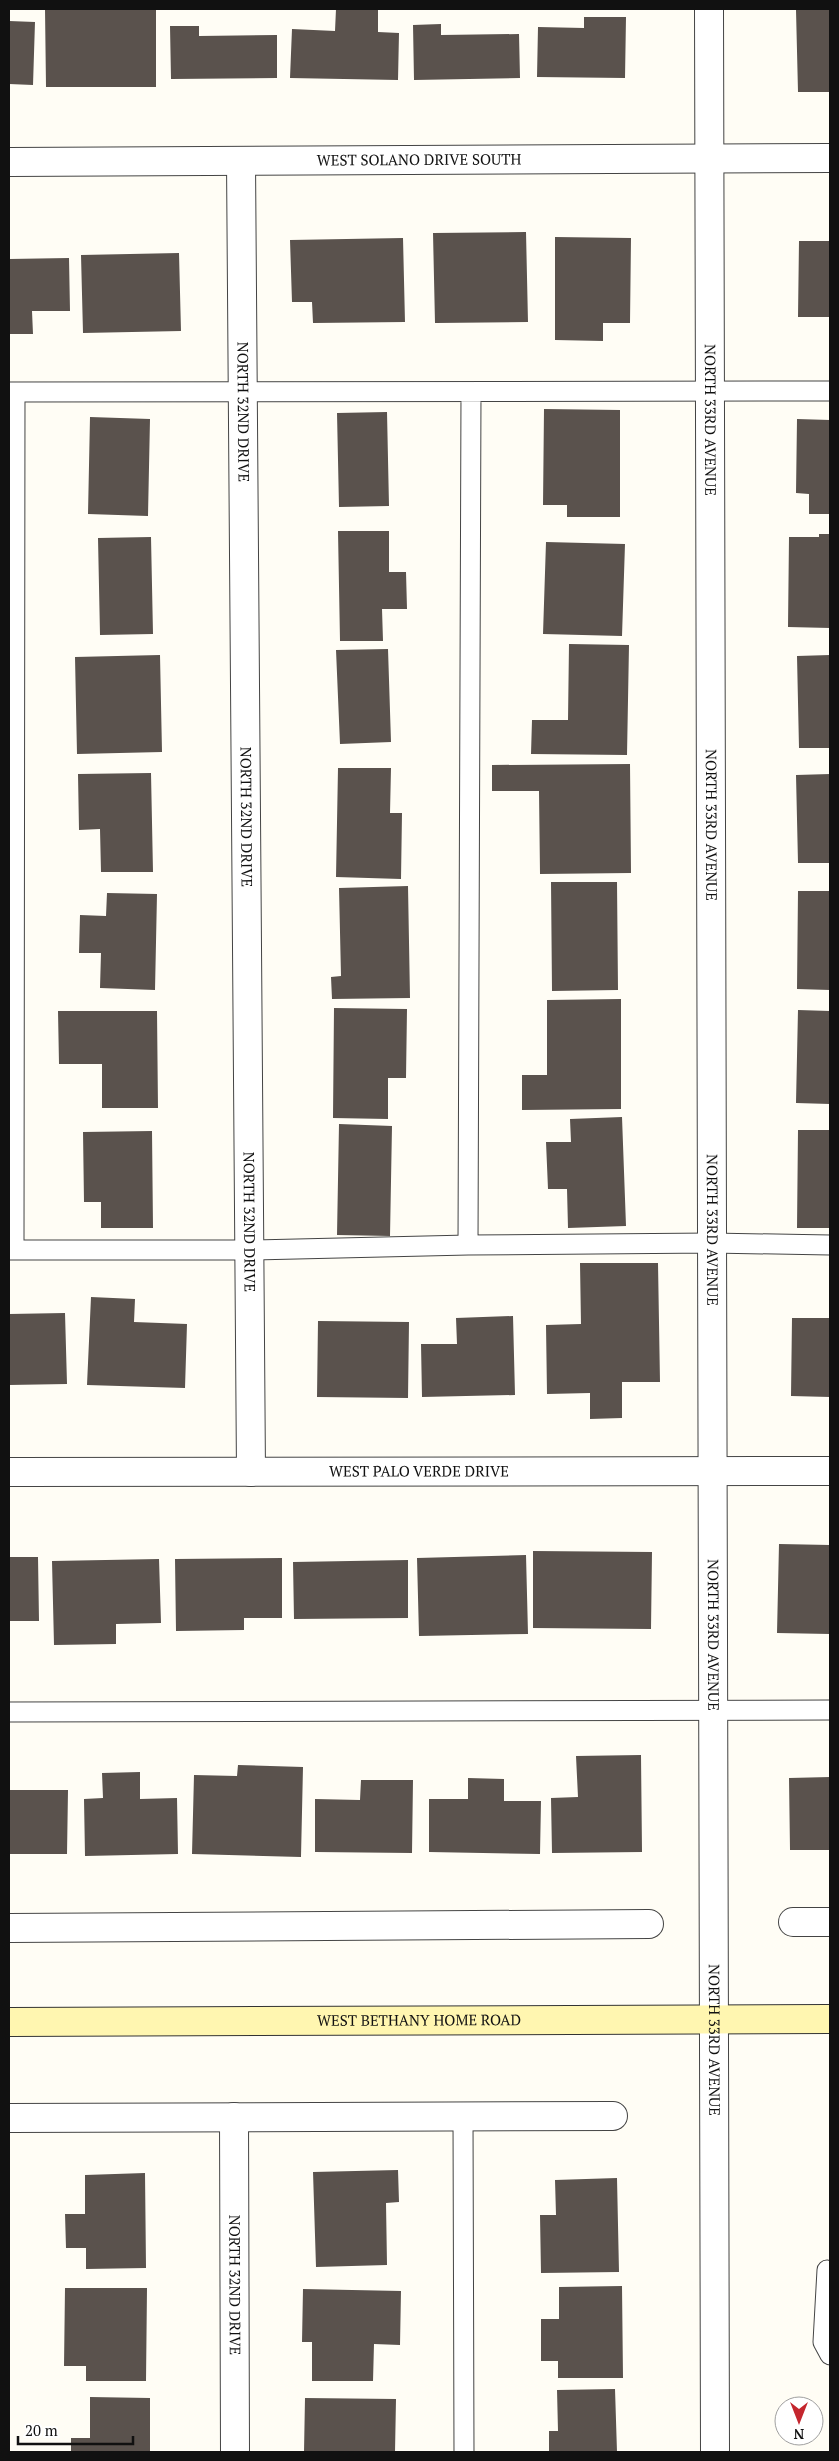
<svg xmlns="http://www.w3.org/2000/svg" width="839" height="2461" viewBox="0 0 839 2461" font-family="'PT Serif',serif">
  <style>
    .building { fill: #5a524d }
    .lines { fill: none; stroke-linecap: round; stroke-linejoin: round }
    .lane-casing { stroke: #444; stroke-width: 21 }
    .street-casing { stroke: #444; stroke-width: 30 }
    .secondary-casing { stroke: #333; stroke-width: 30 }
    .lane { stroke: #fff; stroke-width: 19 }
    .street { stroke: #fff; stroke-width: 28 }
    .secondary { stroke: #fff6b0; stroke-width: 28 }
    .labels { text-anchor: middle; stroke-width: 5; stroke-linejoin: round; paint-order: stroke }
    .street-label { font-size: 15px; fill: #111; stroke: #fff }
  </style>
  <rect width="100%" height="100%" fill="#fffdf5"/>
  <path class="building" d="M45,9H156V87H46Z
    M336,9H378V32L399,33L398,80L290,78L292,29L335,31Z
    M830,9V92H798L796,10Z
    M584,17H626L625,78L537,77L538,27L584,28Z
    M9,21L35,22L33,85L9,84Z
    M441,24V35L519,34L520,78L414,80L413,25Z
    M170,26H199V36L277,35V78L171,79Z
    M526,232L528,322L435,323L433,233Z
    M555,237L631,238L630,323H603V341L555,340Z
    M403,238L405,322L313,323L312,302H292L290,240Z
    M799,241H830V317H798Z
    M179,253L181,331L83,333L81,255Z
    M69,258L70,311H32L33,334H9V259Z
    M544,409L620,410V517H567V505H543Z
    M387,412L389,506L339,507L337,413Z
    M90,417L150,419L148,516L88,514Z
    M797,419L830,420V514H809V494L796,493Z
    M338,531H389V572H406L407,609H382L383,641H340Z
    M819,534H830V628L788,627L789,537H819Z
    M151,537L153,634L100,635L98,538Z
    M546,542L625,544L622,636L543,634Z
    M569,644L629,645L627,755L531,754L532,720H568Z
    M388,649L391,742L340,744L336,650Z
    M160,655L162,752L77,754L75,657Z
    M830,655V748H799L797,656Z
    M630,764L631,873L540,874L539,791H492V765Z
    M338,768H391L390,813H402L401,879L336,877Z
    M151,773L153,872H101L100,829L79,830L78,774Z
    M830,774V863H798L796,775Z
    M551,882H617L618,990L552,991Z
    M408,886L410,998L332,999L331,977L341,976L339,888Z
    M798,891H830V990L797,989Z
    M107,893L157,894L155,990L100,988L101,953H79L80,915L106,916Z
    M621,999V1109L522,1110V1075H547V1000Z
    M334,1008L407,1009L406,1078H388V1119L333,1118Z
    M798,1010L830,1011V1104L796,1103Z
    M58,1011H157L158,1108H102V1064H59Z
    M622,1117L626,1226L568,1228L567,1189H548L546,1142H571L570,1119Z
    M339,1124L392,1126L390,1236L337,1235Z
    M798,1130H830V1228H797Z
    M152,1131L153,1228H101V1202H84L83,1132Z
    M580,1263H658L660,1382H622V1418L590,1419V1393L547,1394L546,1325L581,1324Z
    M91,1297L135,1299L134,1322L187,1324L185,1388L87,1385Z
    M65,1313L67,1384L9,1385V1314Z
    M513,1316L515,1395L422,1397L421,1344H457L456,1318Z
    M792,1318H830V1397L791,1396Z
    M318,1321L409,1322L408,1398L317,1397Z
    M779,1544L830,1545V1634L777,1633Z
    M533,1551L652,1552L651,1629L533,1628Z
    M526,1555L528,1634L419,1636L417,1558Z
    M9,1557H38L39,1621H9Z
    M282,1558V1618H244V1630L176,1631L175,1559Z
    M159,1559L161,1623L116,1624V1644L54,1645L52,1561Z
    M408,1560V1618L294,1619L293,1562Z
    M641,1755L642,1852L552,1853L551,1798L578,1797L576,1756Z
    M238,1765L303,1767L301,1857L192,1854L194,1775L237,1776Z
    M140,1772V1799L177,1798L178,1854L85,1856L84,1799L103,1798L102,1773Z
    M830,1777V1850H790L789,1778Z
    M468,1778L504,1779V1801H541L540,1854L429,1852V1799H468Z
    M361,1780H413L412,1853L315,1852V1799L360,1800Z
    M9,1790H68L67,1854H9Z
    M398,2170L399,2202L386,2203L387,2265L316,2267L313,2172Z
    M145,2173L146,2268L86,2269V2248H66L65,2214H85V2175Z
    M617,2178L619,2272L541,2273L540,2215H556L555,2180Z
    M622,2286L623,2378H558V2361H541V2319H559V2287Z
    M65,2288H147L146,2381H86V2366H64Z
    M303,2289L401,2291L400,2345L374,2344L373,2381H312V2342H302Z
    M615,2389L617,2452H549V2431H558L557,2390Z
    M90,2397L150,2398V2452H71V2438H90Z
    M305,2398L396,2399L395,2452H304Z"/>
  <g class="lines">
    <defs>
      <path id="lane" d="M9,392L830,391
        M468,1245L471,392
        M14,1249L15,392
        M9,1250H249L468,1245L711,1243L830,1245
        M9,1712L830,1710
        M463,2117L464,2452
        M827,2270L823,2342L830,2355"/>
      <g id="street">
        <path id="s1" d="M709,9L715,2452"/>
        <path id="s2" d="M241,161L251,1472"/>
        <path id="s3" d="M9,162L830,158"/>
        <path id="s4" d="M9,1472L830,1471"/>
        <path d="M793,1922H830"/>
        <path d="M9,1928L649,1924"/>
        <path id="s5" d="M234,2117L235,2452"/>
        <path d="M9,2118L613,2116"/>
      </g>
      <g id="secondary">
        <path id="s6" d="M9,2022L830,2019"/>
      </g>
    </defs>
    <use href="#lane" class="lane-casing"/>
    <use href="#street" class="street-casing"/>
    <use href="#secondary" class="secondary-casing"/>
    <use href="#lane" class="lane"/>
    <use href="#street" class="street"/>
    <use href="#secondary" class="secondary"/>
  </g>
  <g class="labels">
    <g class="street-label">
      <text dy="5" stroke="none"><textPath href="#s3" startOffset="410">WEST SOLANO DRIVE SOUTH</textPath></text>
      <text dy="5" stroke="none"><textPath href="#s2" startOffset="251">NORTH 32ND DRIVE</textPath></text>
      <text dy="5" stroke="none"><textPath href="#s1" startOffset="411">NORTH 33RD AVENUE</textPath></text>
      <text dy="5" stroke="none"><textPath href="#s2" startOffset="656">NORTH 32ND DRIVE</textPath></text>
      <text dy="5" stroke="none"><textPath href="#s1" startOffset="816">NORTH 33RD AVENUE</textPath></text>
      <text dy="5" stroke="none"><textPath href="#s2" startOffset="1061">NORTH 32ND DRIVE</textPath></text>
      <text dy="5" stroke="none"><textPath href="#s1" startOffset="1221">NORTH 33RD AVENUE</textPath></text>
      <text dy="5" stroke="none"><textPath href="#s4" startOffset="410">WEST PALO VERDE DRIVE</textPath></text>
      <text dy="5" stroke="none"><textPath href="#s1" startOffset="1626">NORTH 33RD AVENUE</textPath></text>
      <text dy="5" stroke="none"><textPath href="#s6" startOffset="410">WEST BETHANY HOME ROAD</textPath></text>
      <text dy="5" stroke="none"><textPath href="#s1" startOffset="2031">NORTH 33RD AVENUE</textPath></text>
      <text dy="5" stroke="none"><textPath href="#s5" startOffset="168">NORTH 32ND DRIVE</textPath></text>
    </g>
  </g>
  <rect width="839" height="2461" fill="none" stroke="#111111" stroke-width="20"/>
  <g transform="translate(799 2421) rotate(180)"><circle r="24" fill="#ffffff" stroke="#a0a0a0"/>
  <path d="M0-4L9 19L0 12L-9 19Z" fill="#c4262e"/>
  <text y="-8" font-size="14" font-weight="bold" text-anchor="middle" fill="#111111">N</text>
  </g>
  <path d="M18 2436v8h115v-8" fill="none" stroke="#111111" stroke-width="2.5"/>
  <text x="25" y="2436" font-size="15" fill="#111111" stroke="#ffffff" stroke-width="4" paint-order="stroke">20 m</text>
</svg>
